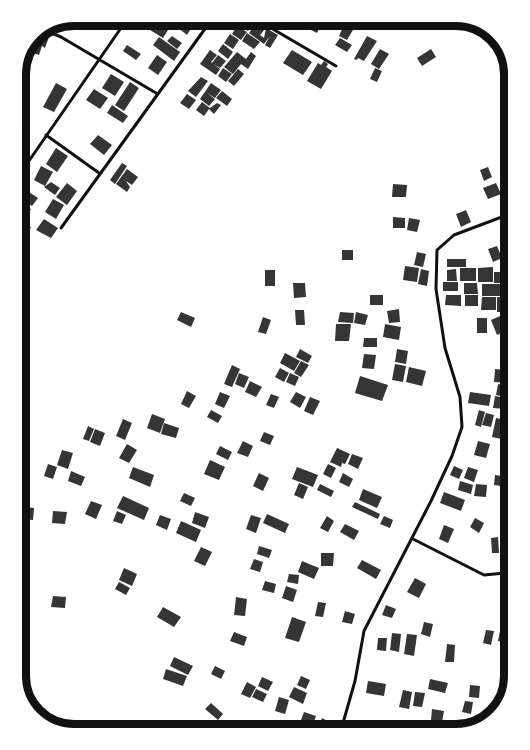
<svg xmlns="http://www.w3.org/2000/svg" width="530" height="750" viewBox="0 0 530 750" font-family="'Nunito Sans',sans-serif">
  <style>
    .building { fill: #353535 }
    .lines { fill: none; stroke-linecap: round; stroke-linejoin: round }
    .minor { stroke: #111; stroke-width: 3 }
    .rim { fill: none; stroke: #111; stroke-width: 8 }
  </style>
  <rect width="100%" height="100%" fill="#fff"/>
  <path class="building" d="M160,15H166L174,22L168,29L156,20Z
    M185,15L195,22L187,35L177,27Z
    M304,15H326L321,24L311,20L321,25L317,33L307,28L310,22L303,18Z
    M243,16L254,23L248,31L238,25Z
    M147,19L168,30L163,38L142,25Z
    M256,23L265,29L260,35L264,38L266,28L278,35L270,48L265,45L270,36L264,44L249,33Z
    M344,25L353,30L347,40L339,36Z
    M237,26L247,32L241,40L232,34Z
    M36,32L49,37L45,48L42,46L39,55L30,52Z
    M247,33L260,42L254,49L242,41Z
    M230,34L239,40L233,49L224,43Z
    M172,36L182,43L177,49L167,41Z
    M367,36L377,41L364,61L358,58L357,60L354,59Z
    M159,37L180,52L174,61L153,45Z
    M340,38L352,45L347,52L335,45Z
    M223,44L233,52L228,59L218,51Z
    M127,45L141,54L136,60L123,51Z
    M380,49L389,54L379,69L371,64Z
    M431,49L436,57L422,66L417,58Z
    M210,50L217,55L211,62L220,69L216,75L200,64Z
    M292,50L312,62L303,75L283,63Z
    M237,52L246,59L251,52L256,56L248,69L241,64L233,74L224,67Z
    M157,55L167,62L158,75L148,68Z
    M218,55L226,61L220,68L212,63Z
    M324,61L328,64L326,67L332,71L321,89L307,81L318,63L321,65Z
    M223,68L232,74L226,82L218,76Z
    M375,68L382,71L377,82L370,79Z
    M238,69L244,74L234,86L228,81Z
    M111,74L124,82L115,96L102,88Z
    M201,77L208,81L196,97L188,91Z
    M130,82L139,88L124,111L115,105Z
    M56,83L67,89L54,112L43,107Z
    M211,83L221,90L215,98L207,93L215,99L209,106L200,99Z
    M94,89L108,98L100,109L86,100Z
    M222,91L232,99L227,106L216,98Z
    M187,94L196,100L189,109L180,103Z
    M202,102L210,108L217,103L221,105L214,114L209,109L204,116L196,110Z
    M112,105L128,116L123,123L107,113Z
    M98,135L112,145L104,155L90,144Z
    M56,148L68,156L57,172L46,164Z
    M122,163L127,166L115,184L110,180Z
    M41,166L53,172L45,186L34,180Z
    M488,167L492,177L484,181L480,170Z
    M127,169L138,177L132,185L126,181L130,187L127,192L116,184Z
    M51,182L60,188L55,195L44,187Z
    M67,183L77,191L67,205L56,197Z
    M496,183L501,194L488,199L483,188Z
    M393,184L407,185L406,197H392Z
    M26,190L38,198L32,206L20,198Z
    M53,199L64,205L56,219L45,212Z
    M15,201L31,209L26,216L15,209Z
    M466,210L471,222L461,227L456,214Z
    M393,217L405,218V228H393Z
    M409,218L420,220L417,232L407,230Z
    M44,219L58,228L51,238L36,230Z
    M18,220L31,227L24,239L15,235V221Z
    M497,246L502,258L493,262L488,249Z
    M342,250H353V260H342Z
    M417,252L426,254L423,267L414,265Z
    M447,259H466V267H447Z
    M405,266L419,268L417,282L403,280Z
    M493,267V282H478V268Z
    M460,268H476V281H460Z
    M421,269L429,271L427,286L418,284Z
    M456,269L457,281H447V270Z
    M265,270H275V286H265Z
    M494,272H513L514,283H494Z
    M443,282H458V291H443Z
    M293,283H305L306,297L294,298Z
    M464,283H477L478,294H464Z
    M482,284H501V296H482Z
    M370,295H383V305H370Z
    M446,295H461V306L445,305Z
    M465,295H478V306H465Z
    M482,297H496V310H481Z
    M497,297H505V312H497Z
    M506,297H514V313H505Z
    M399,309L400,322L389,323L387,311Z
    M295,310H304L305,325H296Z
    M181,312L195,318L191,327L177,320Z
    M340,312L354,313L353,323L338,322Z
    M356,312L368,315L365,325L354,323Z
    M500,316L506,331L497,335L491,320Z
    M263,317L271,320L266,334L258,332Z
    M477,318H487V333H477Z
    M336,324H351L349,341H335Z
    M385,324L401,327L399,340L383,337Z
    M364,338H377V347H363Z
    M300,349L312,356L308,363L296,357Z
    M397,349L408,351L406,364L395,362Z
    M285,353L300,361L294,371L280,363Z
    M364,354L376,355L374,369L362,368Z
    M301,361L309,365L301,377L294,373Z
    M395,364L406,366L403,382L392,380Z
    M232,365L240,369L232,387L224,384Z
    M409,367L426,371L422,386L406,382Z
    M280,368L289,373L284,382L275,377Z
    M495,369L508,370L507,383L494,382Z
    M239,373L249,377L244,388L235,384Z
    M290,373L299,377L295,386L286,382Z
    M360,376L388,385L382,401L355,393Z
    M250,381L262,387L256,397L245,392Z
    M498,384L509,386L506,397L496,395Z
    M187,391L196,396L189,408L181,404Z
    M220,392L230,396L224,408L215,404Z
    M296,392L306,397L300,408L290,402Z
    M470,392L491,395L489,406L468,403Z
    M271,394L279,397L274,408L266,405Z
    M495,396L506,398L505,409L493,408Z
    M310,397L320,401L313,415L304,411Z
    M211,410L222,416L218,423L207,417Z
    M479,410L485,412L481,427L475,425Z
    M486,413L494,415L491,427L482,425Z
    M152,414L165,419L160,433L147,428Z
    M496,418L506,420L502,439L492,437Z
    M123,419L132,423L125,440L116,436Z
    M164,423L179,428L176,438L161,434Z
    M88,426L94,429L89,441L83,439Z
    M95,429L105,433L100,446L90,442Z
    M264,432L274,436L270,445L260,441Z
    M243,441L253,446L248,457L237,453Z
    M478,441L490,444L486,458L474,455Z
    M127,444L137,450L129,463L119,458Z
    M220,446L232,452L228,460L216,454Z
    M337,448L350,454L345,464L342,463L341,467L330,462Z
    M62,450L73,453L68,469L57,465Z
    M352,454L363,458L358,469L348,464Z
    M210,460L225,467L219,480L204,474Z
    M48,464L57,467L53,479L44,476Z
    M328,464L336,468L331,478L323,474Z
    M454,466L463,470L459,479L450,475Z
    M133,467L154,475L150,487L129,478Z
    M297,467L318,475L313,487L292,479Z
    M468,467L478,470L474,482L464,478Z
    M71,471L85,477L81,486L68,481Z
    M259,473L269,478L263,491L253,486Z
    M343,473L353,479L349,487L339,482Z
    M495,475L515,478V488L494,485Z
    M460,481L473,485L471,494L458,490Z
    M299,483L308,487L303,499L294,495Z
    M320,484L334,491L331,497L317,490Z
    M476,484L487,485L486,497L474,496Z
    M363,489L382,497L377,508L359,500Z
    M444,492L465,500L461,511L440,503Z
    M184,493L195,498L191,506L180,501Z
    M123,496L149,508L144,520L117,508Z
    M91,501L102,505L96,519L85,514Z
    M355,502L380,514L378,519L352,507Z
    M17,506L34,508L33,520L16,519Z
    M53,511L67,512L65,524L52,523Z
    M117,511L126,515L122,524L113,521Z
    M195,512L209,517L205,528L192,523Z
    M267,514L289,524L285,533L263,523Z
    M160,515L171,519L167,530L156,525Z
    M251,515L261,518L256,533L246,529Z
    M327,516L334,521L328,532L320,528Z
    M384,516L393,520L390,528L380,524Z
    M475,518L484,523L479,533L470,527Z
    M181,521L201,530L196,542L176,533Z
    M345,524L359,531L354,540L340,532Z
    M444,525L454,529L448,543L439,539Z
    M498,537L499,553H492L491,538Z
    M513,539V553H502L501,540Z
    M259,546L272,550L269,558L257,554Z
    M201,547L212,552L205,566L194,561Z
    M321,553H334L333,566H321Z
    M254,559L263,562L260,572L250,569Z
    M362,560L381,570L376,579L357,568Z
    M302,561L319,568L314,579L298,572Z
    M124,568L137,574L132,586L119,580Z
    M289,574L299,575L298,584L287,582Z
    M415,578L426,584L419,598L407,592Z
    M265,581L276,584L274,593L262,590Z
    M119,582L130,588L126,595L115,589Z
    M286,586L297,590L293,602L282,598Z
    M53,596L66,597L65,608L51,607Z
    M236,597L247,599L245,616L234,615Z
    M318,602L326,603L323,617L315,616Z
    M386,605L396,609L392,618L382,615Z
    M163,607L181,617L174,627L157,617Z
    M345,611L355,614L352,624L342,622Z
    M292,617L306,622L299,642L285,638Z
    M424,622L433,624L430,637L421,634Z
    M514,627H515V653L507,651Z
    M486,630L494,631L491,645L483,643Z
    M500,631L510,633L508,643L498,641Z
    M234,632L247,637L244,646L230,641Z
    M392,633L401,634L399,652L390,650Z
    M407,634L417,635L414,656L404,654Z
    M378,638H387L386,651L377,650Z
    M447,644L455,645L454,662H445Z
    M174,657L193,666L188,675L170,666Z
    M507,665H515V677H506Z
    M215,666L225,671L221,679L211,674Z
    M166,669L187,676L183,686L163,679Z
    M301,676L310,680L306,689L297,685Z
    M262,677L273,682L268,691L258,686Z
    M430,679L448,683L445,693L428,689Z
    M368,681L386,684L384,696L366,693Z
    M247,682L256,687L250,698L241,694Z
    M470,685L480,686L479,698L469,697Z
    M294,687L307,693L303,704L289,697Z
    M256,689L267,694L263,702L252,697Z
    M403,690L412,692L409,709L399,707Z
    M415,692L425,693L422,707L413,706Z
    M279,697L289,700L285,714L275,711Z
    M465,701L473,702L471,714L462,712Z
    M211,703L223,714L218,720L205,709Z
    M432,709L444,711L442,722L431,720Z
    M304,712L316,716L313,724L301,720Z
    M322,718L331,723L327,730H317Z
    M121,724L150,726L149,733H120Z"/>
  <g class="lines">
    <path class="minor" d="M249,15L336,66
      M40,28L61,37L156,93
      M46,135L99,173
      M15,181L130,15
      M61,228L215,15
      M413,539L484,575L515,572
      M341,730L355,681L364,631L431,501L452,456L462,427L460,397L445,348L436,289L437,250L454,235L515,212"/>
  </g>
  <path d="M0 0H530V750H0ZM74 26H456A48 48 0 0 1 504 74V676A48 48 0 0 1 456 724H74A48 48 0 0 1 26 676V74A48 48 0 0 1 74 26Z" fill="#fff" fill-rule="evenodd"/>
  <path class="rim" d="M74 26H456A48 48 0 0 1 504 74V676A48 48 0 0 1 456 724H74A48 48 0 0 1 26 676V74A48 48 0 0 1 74 26Z"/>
</svg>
